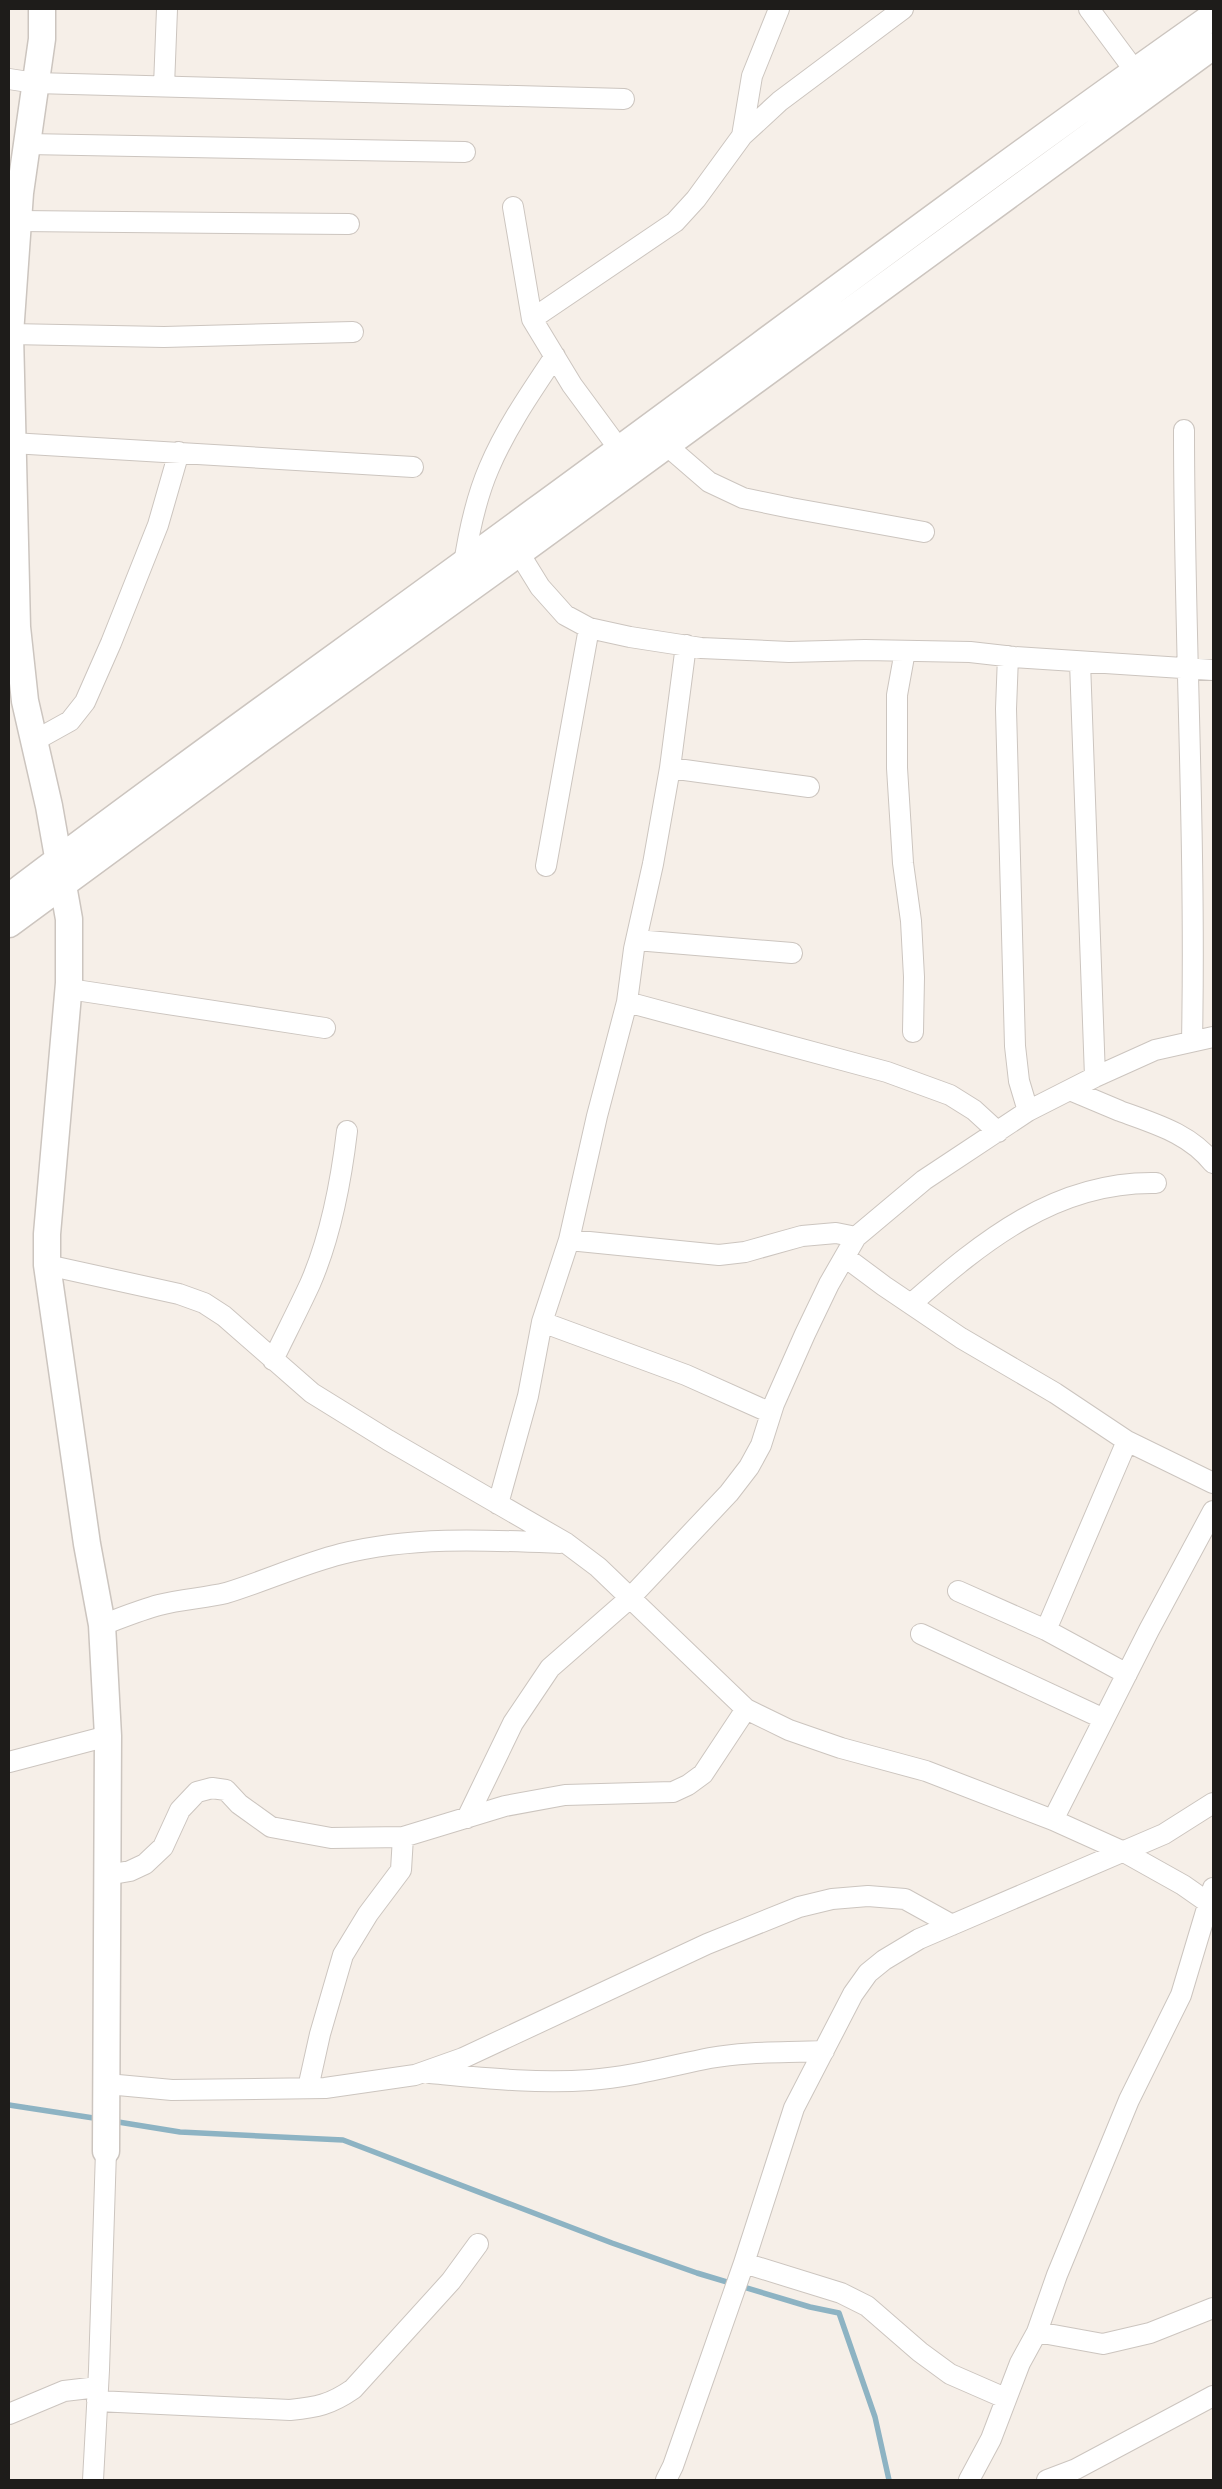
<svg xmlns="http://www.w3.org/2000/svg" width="1222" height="2489" viewBox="0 0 1222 2489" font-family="'PT Sans',sans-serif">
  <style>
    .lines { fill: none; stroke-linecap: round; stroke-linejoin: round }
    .stream { stroke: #8db3c3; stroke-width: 5.5 }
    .minor-casing { stroke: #ccc5bf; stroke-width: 22 }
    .major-casing { stroke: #ccc5bf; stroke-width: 29 }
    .minor { stroke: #fff; stroke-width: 20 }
    .major { stroke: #fff; stroke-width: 26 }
  </style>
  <rect width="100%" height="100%" fill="#f6efe8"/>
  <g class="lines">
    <path class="stream" d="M9,2105L100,2119
      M112,2121L180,2132L343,2140L612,2243L697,2273L810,2307L839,2313L875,2417L889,2480"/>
    <defs>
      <path id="minor" d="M1089,9L1135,71
        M9,79L35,83L624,99
        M164,86L167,9
        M742,136L752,76L779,9
        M27,144L465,152
        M513,207L532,319L572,385L628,461
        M18,221L349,224
        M532,319L675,222L696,199L742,136L780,101L903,9
        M10,334L164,337L353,332
        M1184,430C1184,634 1196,837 1192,1041
        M12,443L413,467
        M665,444L709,482L743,498L791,508L924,532
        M519,553L540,587L565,615L589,628L630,637L701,648L789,652L865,650L970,652L1014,657L1213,670
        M464,564C469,531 476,498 489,468C506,428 531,392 555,356
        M905,651L897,695V768L903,863L911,921L914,977L913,1032
        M1008,656L1006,709L1015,1046L1019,1081L1028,1111
        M1080,662L1095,1077
        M34,741L70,721L85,702L111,643L158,525L179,452
        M670,768L809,787
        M546,866L589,628
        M636,940L792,953
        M69,989L325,1028
        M627,1002L887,1072L950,1095L974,1110L998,1132
        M1070,1090C1087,1097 1103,1104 1120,1111C1155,1124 1189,1133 1213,1163
        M569,1240L719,1255L745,1252L802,1236L836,1233L856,1237
        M845,1257L884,1286L961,1338L1055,1393L1127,1441L1213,1483
        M47,1265L179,1294L204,1303L224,1316L312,1393L388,1440L566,1543L598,1567L746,1709L789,1730L841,1748L926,1771L1053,1820L1124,1852L1183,1885L1213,1906
        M911,1304C983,1241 1056,1181 1156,1183
        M542,1322L686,1375L771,1413
        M273,1360C285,1335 298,1310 310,1284C331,1236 341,1182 347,1131
        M498,1504L528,1396L542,1322L569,1240L597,1116L627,1002L634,949L653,864L670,768L686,645
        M958,1591L1046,1630L1127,1674
        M102,1625C121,1618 140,1610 159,1605C181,1599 206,1598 226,1593C265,1581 302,1564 341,1554C413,1536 487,1540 560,1543
        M1046,1630L1127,1441
        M921,1634L1104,1719
        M9,1762L108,1736
        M467,1818L513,1723L550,1668L630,1598L729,1493L749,1467L761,1445L774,1404L805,1334L829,1284L856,1237L924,1180L1028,1111L1095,1077L1155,1050L1213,1037
        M1053,1820L1149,1630L1213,1511
        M107,1875L130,1871L145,1864L163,1847L180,1810L197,1792L212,1788L226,1790L239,1804L271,1827L331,1838L403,1837L505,1806L565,1795L673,1792L688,1785L703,1774L746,1709
        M430,2073C483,2078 537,2084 590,2080C631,2077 670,2066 710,2058C748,2051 785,2053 824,2051
        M107,2084L172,2090L325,2088L415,2075L463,2058L707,1944L799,1907L832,1899L868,1896L905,1899L952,1925
        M308,2088L320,2034L343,1955L368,1914L401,1870L403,1837
        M744,2263L841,2293L867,2306L920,2352L950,2374L1005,2398
        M1037,2332L1103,2344L1150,2333L1213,2308
        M97,2401L290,2410C317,2407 330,2405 353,2389L451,2281L478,2244
        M9,2414L64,2391L98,2387
        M93,2480L99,2370L106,2151
        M666,2480L673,2466L744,2263L794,2108L853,1994L868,1973L884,1960L919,1939L1164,1834L1213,1803
        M969,2480L991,2439L1020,2363L1037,2332L1057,2275L1129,2100L1181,1995L1213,1888
        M1047,2480L1076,2469L1213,2396"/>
      <path id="major" d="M42,9V39L20,193L10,334L17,627L25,701L49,806L69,919V983L47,1234V1265L87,1544L102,1625L108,1736L106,2151
        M9,897C182,765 360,640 535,511C761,346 984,177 1213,16
        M9,924L262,738L519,553L1213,46"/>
    </defs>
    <use href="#minor" class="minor-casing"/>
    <use href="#major" class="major-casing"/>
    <use href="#minor" class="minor"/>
    <use href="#major" class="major"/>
  </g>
  <rect width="1222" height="2489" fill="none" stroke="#1e1c1a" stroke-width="20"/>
</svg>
